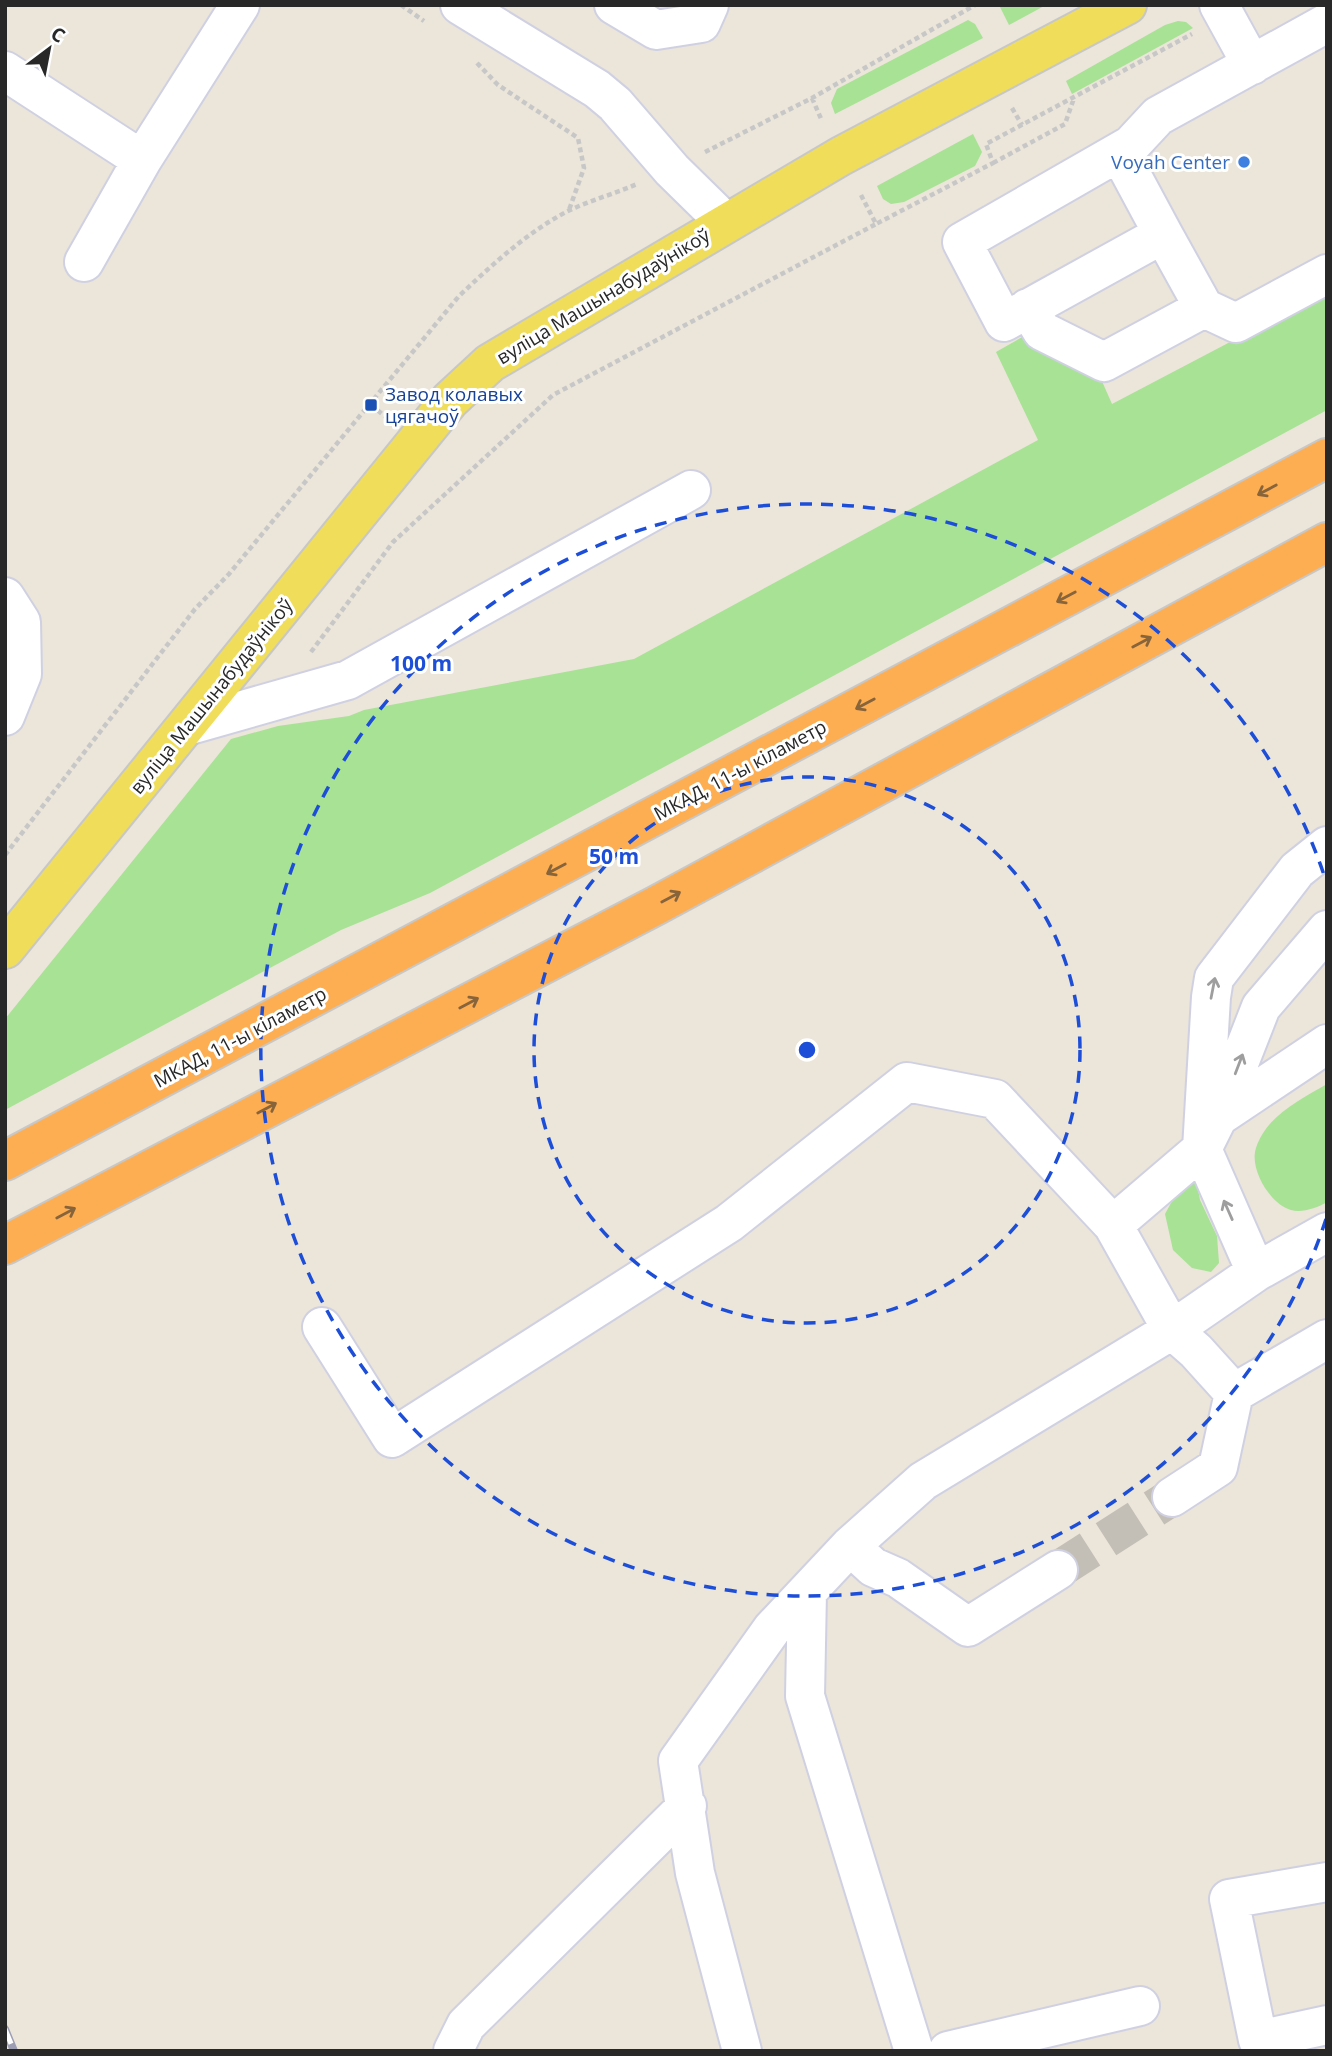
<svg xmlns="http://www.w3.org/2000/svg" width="1332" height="2056" viewBox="0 0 1332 2056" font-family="'Open Sans',sans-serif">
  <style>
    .grass { fill: #a8e295 }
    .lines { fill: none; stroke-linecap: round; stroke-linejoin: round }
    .minor-tunnel { stroke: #c4bfb6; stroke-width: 38; stroke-dasharray: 38 19; stroke-linecap: butt }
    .minor-casing { stroke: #cfd1e2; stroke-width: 42 }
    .major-casing { stroke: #c7c7c7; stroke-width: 42 }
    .highway-casing { stroke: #c7c7c7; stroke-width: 42 }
    .path { stroke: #c7c7c7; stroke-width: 4.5; stroke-dasharray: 5 3.5; stroke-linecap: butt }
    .minor { stroke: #fff; stroke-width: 38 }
    .major { stroke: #f0dd59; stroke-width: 38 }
    .highway { stroke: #feae52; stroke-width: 38 }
    .rail-casing { stroke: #9d9eb3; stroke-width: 8 }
    .rail { stroke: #fff; stroke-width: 5; stroke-dasharray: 16; stroke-linecap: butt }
    .oneway { stroke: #88643b }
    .oneway2 { stroke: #9e9e9e }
    .ring { fill: none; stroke: #1d4ed8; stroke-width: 3.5; stroke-dasharray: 12 9 }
    .shop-dot { fill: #3f7fe0; stroke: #fff; stroke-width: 2.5 }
    .transit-dot { fill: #1a4fb4; stroke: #fff; stroke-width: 2.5 }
    .labels { text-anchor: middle; stroke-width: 6; stroke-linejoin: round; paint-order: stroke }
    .shop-label { font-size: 19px; fill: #366cbe; stroke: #fff; text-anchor: end }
    .street-label { font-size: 19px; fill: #282828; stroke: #fff }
    .transit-label { font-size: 19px; fill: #164399; stroke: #fff; text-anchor: start }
    .centre { fill: #1d4ed8; stroke: #fff; stroke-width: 3.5 }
    .ring-label { font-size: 21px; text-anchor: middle; font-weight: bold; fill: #1d4ed8; stroke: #fff; stroke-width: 6; stroke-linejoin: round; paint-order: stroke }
  </style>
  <rect width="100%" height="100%" fill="#ebe5da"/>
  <path class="grass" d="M999,5H1046L1009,25Z
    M968,20L975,24L983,38L835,114L831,103L837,89Z
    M1178,21L1186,22L1193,28L1072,94L1066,81L1165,25Z
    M973,134L982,152L975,166L904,202L891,204L883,199L877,186Z
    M1327,291V410L430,893L341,930L5,1110V1019L231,739L278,726L349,716L364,710L634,659L1038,440L996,352L1031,332L1097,370L1112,404Z
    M1327,1084V1202C1317,1208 1302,1213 1291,1210C1270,1204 1249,1169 1256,1148C1266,1116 1300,1100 1327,1084Z
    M1196,1178L1200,1200L1217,1236L1219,1263L1211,1272L1192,1268L1173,1250L1165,1214L1177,1192Z"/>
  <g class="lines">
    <path class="minor-tunnel" d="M1058,1570L1172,1497"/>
    <defs>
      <path id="minor" d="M460,5L597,89L615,104L672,170L726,223
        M614,5L656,30L701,23L709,5
        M1219,5L1252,65
        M5,71L142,160
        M1119,152L1163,234L1004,322L962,242L1131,145L1158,116L1327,23
        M84,262L142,160L240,5
        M1028,308L1042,331L1104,362L1204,308L1163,234
        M1204,308L1236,323L1327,274
        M5,597L21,622L22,674L5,716
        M190,725L348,680L691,490
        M1218,1117L1327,1044
        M1113,1225L1202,1149L1218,1117L1261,1007L1327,930
        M1256,1272L1202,1149L1211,997L1214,978L1297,870L1327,846
        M322,1327L392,1438L729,1223L907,1082L995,1099L1113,1225L1172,1330L1196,1351L1234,1393L1218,1467L1172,1497
        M1234,1393L1327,1339
        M850,1546L873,1567L898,1578L968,1627L1058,1570
        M807,1592L805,1696L914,2051
        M1327,1882L1229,1899L1258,2040L1327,2025
        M453,2051L466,2025L687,1806
        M742,2051L695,1873L678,1761L772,1629L850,1546L923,1481L1172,1330L1256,1272L1327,1232
        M948,2051L1140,2006"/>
      <path id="major" d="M5,949L450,400L490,363L841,156L1127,5"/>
      <path id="highway" d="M5,1161L1327,458
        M5,1245L657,905L1327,542"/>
    </defs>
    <use href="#minor" class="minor-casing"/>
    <use href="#major" class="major-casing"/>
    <use href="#highway" class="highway-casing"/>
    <path class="path" d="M401,5L424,21
      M477,63L498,85L578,138L584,168L569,210
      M812,98L822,121
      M1012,108L1022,125
      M705,152L812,98L975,5
      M993,163L1065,124L1074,98
      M861,195L876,224L993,163L986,144L1192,34
      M371,405L387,418
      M311,652L393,542L553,395L876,224
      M5,855L195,609L229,574L459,296C492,265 525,234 566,212C588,201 614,194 637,184"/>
    <use href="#minor" class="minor"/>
    <use href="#major" class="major"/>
    <use href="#highway" class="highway"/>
    <defs>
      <path id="rail" d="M5,2029L14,2051"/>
    </defs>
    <use href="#rail" class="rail-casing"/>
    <use href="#rail" class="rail"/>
  </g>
  <defs><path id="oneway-shaft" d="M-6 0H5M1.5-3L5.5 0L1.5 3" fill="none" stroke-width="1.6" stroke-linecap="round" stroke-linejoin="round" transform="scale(1.75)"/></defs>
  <g class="oneway">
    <use href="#oneway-shaft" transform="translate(1267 490) rotate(152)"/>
    <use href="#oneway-shaft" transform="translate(1066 597) rotate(152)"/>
    <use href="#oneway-shaft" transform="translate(1142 642) rotate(-28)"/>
    <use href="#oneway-shaft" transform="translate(865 704) rotate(152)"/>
    <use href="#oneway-shaft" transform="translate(556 869) rotate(152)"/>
    <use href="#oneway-shaft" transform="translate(671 897) rotate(-28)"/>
    <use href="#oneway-shaft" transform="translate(469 1003) rotate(-28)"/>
    <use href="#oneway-shaft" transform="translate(267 1108) rotate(-28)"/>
    <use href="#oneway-shaft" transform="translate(66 1213) rotate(-28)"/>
  </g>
  <g class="oneway2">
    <use href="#oneway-shaft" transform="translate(1213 988) rotate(-79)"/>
    <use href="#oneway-shaft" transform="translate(1239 1064) rotate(-69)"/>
    <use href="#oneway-shaft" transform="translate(1228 1210) rotate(-114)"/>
  </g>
  <g class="ring">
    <circle cx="807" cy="1050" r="273"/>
    <path d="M1326 1219A546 546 0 1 1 1326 881"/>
  </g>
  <circle class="shop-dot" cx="1244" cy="162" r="7"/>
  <rect class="transit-dot" x="364" y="398" width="14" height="14" rx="3.5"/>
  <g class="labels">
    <g class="shop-label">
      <text x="1230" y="169">Voyah Center</text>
    </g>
    <g class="street-label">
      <text transform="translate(603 296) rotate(-31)" y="7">вуліца Машынабудаўнікоў</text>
      <text transform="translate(211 696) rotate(-51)" y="7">вуліца Машынабудаўнікоў</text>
      <text transform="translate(740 770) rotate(-28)" y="7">МКАД, 11-ы кіламетр</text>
      <text transform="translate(240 1037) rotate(-28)" y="7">МКАД, 11-ы кіламетр</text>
    </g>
    <g class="transit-label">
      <text x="385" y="401">Завод колавых<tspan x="385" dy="22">цягачоў</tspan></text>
    </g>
  </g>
  <circle cx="807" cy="1050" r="10" class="centre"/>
  <g class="ring-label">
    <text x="421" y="671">100 m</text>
    <text x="614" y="864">50 m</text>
  </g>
  <rect width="1332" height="2056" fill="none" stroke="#282828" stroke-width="14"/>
  <g transform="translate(49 49) rotate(32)" stroke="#ffffff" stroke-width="5" paint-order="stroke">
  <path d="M0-5L12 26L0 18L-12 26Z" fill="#282828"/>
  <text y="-10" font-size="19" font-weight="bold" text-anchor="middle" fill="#282828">С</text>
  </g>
</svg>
